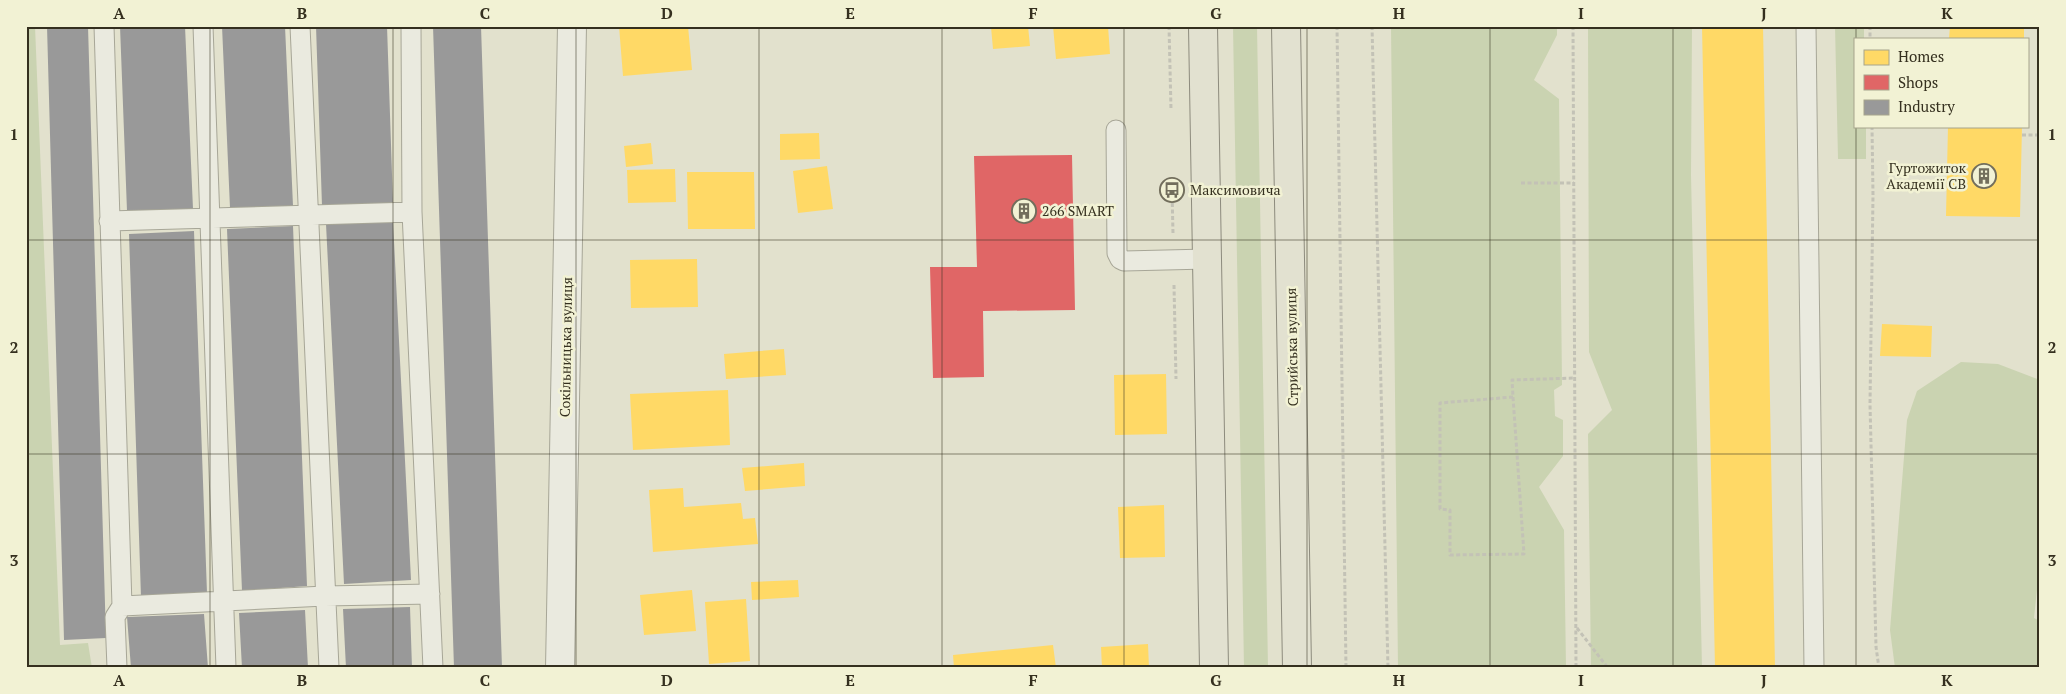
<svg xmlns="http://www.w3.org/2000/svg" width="2066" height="694" viewBox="0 0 2066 694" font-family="'PT Serif',serif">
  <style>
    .green { fill: #cad3b1 }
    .homes { fill: #ffd966 }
    .shops { fill: #e06666 }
    .industry { fill: #999 }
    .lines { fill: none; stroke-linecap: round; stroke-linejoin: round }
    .service-casing { stroke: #a7a697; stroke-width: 21 }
    .minor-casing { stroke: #a7a697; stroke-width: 30 }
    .primary-casing { stroke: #8d8b7d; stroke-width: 30 }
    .path { stroke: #c3c2b6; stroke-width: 3; stroke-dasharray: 4 2.5; stroke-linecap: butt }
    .service { stroke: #eaeadf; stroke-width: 19 }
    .minor { stroke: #eaeadf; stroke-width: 28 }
    .primary { stroke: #e2e1d0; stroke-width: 28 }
    .grid { fill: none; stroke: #35301f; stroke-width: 1; stroke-opacity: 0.55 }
    .labels { text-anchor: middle; stroke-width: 5; stroke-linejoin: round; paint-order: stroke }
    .poi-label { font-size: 14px; fill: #35301f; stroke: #f2f2d4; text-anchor: start }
    .street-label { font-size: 14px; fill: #35301f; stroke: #f2f2d4 }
    .neatline { fill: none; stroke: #35301f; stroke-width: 2 }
    .grid-label { font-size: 16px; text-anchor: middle; font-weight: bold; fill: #35301f }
  </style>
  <rect width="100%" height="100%" fill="#e2e1cd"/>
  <path class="green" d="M26,26H35L60,645L88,643L92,668H26Z
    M1233,26H1257L1268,668H1244Z
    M1391,26H1557V35L1534,80L1559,99L1562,385L1554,390L1555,416L1563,420V456L1539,487L1564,530L1566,668H1398Z
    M1588,26H1692L1691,175L1702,668H1591L1588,434L1612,410L1589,352Z
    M1835,26H1864V39H1855V126H1866V159H1838Z
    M1961,362L1998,364L2040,380V561L2034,618L2040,621V668H1895L1890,630L1907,420L1917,391Z"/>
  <path class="homes" d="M619,26H688L692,70L623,76Z
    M1028,26L1030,46L993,49L991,27Z
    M1053,26H1108L1110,54L1056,59Z
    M1702,26H1763L1775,668H1715Z
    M1950,26H2024V39H1949Z
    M1948,126H2022L2020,217L1946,216Z
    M819,133L820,159L780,160V134Z
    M651,143L653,164L626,167L624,146Z
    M827,166L833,209L798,213L793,171Z
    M675,169L676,202L628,203L627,170Z
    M687,172H754L755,229H688Z
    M697,259L698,307L631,308L630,260Z
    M1882,324L1932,326L1931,357L1880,356Z
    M784,349L786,375L726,379L724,354Z
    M1166,374L1167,434L1115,435L1114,375Z
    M728,390L730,445L633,450L630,394Z
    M804,463L805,486L745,491L742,468Z
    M683,488L684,507L741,503L743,519L755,518L758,544L653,552L649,490Z
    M1164,505L1165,557L1120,558L1118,507Z
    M798,580L799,597L752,600L751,582Z
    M692,590L696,631L644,635L640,595Z
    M746,599L750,661L709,664L705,602Z
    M1148,644L1149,668H1102L1101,647Z
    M1053,645L1056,668H954L953,655Z"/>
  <path class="shops" d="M1072,155L1075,310L983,311L984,377L933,378L930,267H977L974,156Z"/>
  <path class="industry" d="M47,26H88L106,638L64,640Z
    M120,26H185L193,209L127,211Z
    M222,26H285L293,206L230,208Z
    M316,26H387L393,204L322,206Z
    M433,26H481L502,668H454Z
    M393,221L411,580L344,584L326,224Z
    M293,226L307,586L242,591L227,229Z
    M194,231L207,593L141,597L129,234Z
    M410,607L412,668H346L343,609Z
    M305,610L308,668H242L239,613Z
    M204,614L208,668H131L127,617Z"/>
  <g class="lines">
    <defs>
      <path id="service" d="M104,26L122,606L115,617L117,668
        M203,26L226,668
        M300,26L329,668
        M411,26L412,212L433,668
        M1806,26L1814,668
        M1116,130L1117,253L1120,259L1124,261L1207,259
        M109,221L412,212
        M122,606L325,596L430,594"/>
      <path id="minor" d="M560,668L572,26"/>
      <path id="primary" d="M1203,26L1214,668
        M1286,26L1297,668"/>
    </defs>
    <use href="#service" class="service-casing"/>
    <use href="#minor" class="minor-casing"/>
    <use href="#primary" class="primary-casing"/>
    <path class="path" d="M1169,26L1171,110
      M1337,26L1346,668
      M1372,26L1388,668
      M1573,26L1576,668
      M1870,26V39
      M1872,126L1873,195L1870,404L1876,647L1879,668
      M2022,135H2040
      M1521,183H1574
      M1172,190L1173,234
      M1174,285L1176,379
      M1513,397L1440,403V509L1450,510V555L1524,554L1513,397L1512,380L1575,378
      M1577,628L1608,668"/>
    <use href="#service" class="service"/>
    <use href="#minor" class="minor"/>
    <use href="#primary" class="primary"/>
  </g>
  <path class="grid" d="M210,26V668M393,26V668M576,26V668M759,26V668M942,26V668M1124,26V668M1307,26V668M1490,26V668M1673,26V668M1856,26V39M1856,126V668M26,240H2040M26,454H2040"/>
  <defs>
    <symbol id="building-ring" viewBox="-11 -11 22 22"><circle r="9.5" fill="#f2f2d4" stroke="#726e5c" stroke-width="1.5"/><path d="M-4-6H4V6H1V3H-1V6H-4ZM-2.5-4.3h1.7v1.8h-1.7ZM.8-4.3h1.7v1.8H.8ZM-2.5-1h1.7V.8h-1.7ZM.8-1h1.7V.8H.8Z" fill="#726e5c"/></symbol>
    <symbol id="bus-ring" viewBox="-11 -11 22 22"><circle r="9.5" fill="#f2f2d4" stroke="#726e5c" stroke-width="1.5"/><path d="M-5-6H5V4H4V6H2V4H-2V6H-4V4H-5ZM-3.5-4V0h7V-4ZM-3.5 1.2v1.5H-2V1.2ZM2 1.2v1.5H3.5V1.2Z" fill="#726e5c"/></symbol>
  </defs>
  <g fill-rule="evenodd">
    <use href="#building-ring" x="1970" y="162" width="28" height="28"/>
    <use href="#bus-ring" x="1158" y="176" width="28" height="28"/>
    <use href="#building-ring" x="1010" y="197" width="28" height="28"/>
  </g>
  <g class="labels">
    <g class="poi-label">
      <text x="1966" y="173" text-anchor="end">Гуртожиток<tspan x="1966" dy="16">Академії СВ</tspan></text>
      <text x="1190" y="195">Максимовича</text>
      <text x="1042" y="216">266 SMART</text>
    </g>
    <g class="street-label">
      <text transform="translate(566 347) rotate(-89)" y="5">Сокільницька вулиця</text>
      <text transform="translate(1292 347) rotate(-91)" y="5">Стрийська вулиця</text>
    </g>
  </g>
  <rect width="2066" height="694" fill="none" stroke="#f2f2d4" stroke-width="55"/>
  <rect x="1854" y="38" width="175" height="90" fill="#f2f2d4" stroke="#a6a48c"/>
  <rect x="1864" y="50" width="25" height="15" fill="#ffd966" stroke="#a6a48c"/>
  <text x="1898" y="62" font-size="15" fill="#35301f">Homes</text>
  <rect x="1864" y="75" width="25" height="15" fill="#e06666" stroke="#a6a48c"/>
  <text x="1898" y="88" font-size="15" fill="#35301f">Shops</text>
  <rect x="1864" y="100" width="25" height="15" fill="#999999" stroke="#a6a48c"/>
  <text x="1898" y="112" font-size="15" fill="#35301f">Industry</text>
  <rect x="28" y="28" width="2010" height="638" class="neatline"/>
  <g class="grid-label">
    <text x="119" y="19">A</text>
    <text x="302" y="19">B</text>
    <text x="485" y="19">C</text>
    <text x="667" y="19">D</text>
    <text x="850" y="19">E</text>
    <text x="1033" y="19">F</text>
    <text x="1216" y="19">G</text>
    <text x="1399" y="19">H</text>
    <text x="1581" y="19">I</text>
    <text x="1764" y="19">J</text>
    <text x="1947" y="19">K</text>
    <text x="14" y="140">1</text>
    <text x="2052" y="140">1</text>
    <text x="14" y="353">2</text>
    <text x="2052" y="353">2</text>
    <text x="14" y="566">3</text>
    <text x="2052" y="566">3</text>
    <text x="119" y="686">A</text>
    <text x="302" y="686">B</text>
    <text x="485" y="686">C</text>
    <text x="667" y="686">D</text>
    <text x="850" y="686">E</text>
    <text x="1033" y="686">F</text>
    <text x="1216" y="686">G</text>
    <text x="1399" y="686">H</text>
    <text x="1581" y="686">I</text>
    <text x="1764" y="686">J</text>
    <text x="1947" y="686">K</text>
  </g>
</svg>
